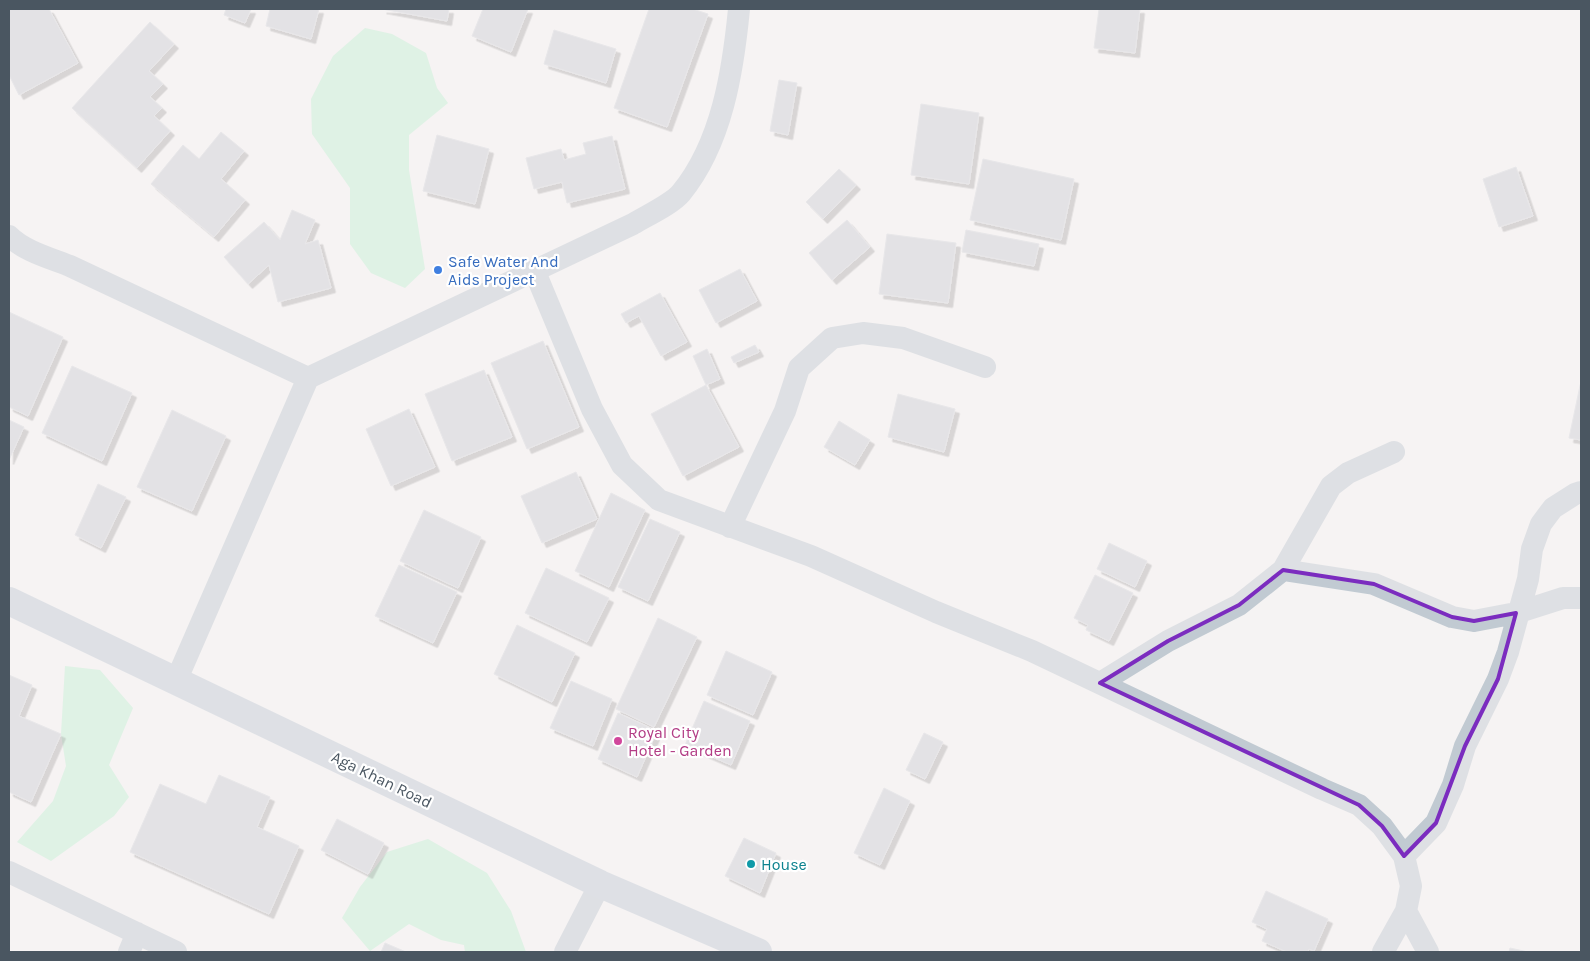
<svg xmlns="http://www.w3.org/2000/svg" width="1590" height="961" viewBox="0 0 1590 961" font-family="Karla,sans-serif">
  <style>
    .green { fill: #c3f1d5 }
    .building { fill: #cdcfd5; stroke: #d7d9de; filter: url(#shadow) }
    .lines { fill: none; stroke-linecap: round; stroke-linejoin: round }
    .street { stroke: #c1cad2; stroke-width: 22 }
    .secondary { stroke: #c1cbd6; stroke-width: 28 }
    .marked { fill: none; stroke: #7b2cbf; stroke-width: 4; stroke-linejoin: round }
    .shop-dot { fill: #3f7fe0; stroke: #fff; stroke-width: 2 }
    .hotel-dot { fill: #d1479c; stroke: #fff; stroke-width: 2 }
    .culture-dot { fill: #0f9aa8; stroke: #fff; stroke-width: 2 }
    .labels { text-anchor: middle; stroke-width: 4.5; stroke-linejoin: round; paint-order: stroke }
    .shop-label { font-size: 16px; fill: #366cbe; stroke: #fff; text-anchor: start }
    .hotel-label { font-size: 16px; fill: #b23c85; stroke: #fff; text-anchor: start }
    .street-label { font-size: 16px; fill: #4a5661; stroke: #fff }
    .culture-label { font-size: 16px; fill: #0d838f; stroke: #fff; text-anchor: start }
  </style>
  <defs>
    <filter id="shadow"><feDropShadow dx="4.5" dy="4.5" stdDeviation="0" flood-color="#0004"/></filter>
  </defs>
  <rect width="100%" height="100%" fill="#f5f3f3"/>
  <path class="green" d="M365,28L392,34L426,53L437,88L448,103L409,135V170L425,269L405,288L371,273L350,244V188L312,134L311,99L333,56Z
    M65,666L100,670L133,708L109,765L129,797L114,816L51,861L17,842L53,801L66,766L61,734Z
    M428,839L487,873L511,911L526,952H465L464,945L441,940L409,924L370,951L342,918L360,887L387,852Z"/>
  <path class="building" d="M9,9H49L78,63L19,95L9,75Z
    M226,9H251L245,23L224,15Z
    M270,9H319L311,39L266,26Z
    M382,9H449L447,21Z
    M483,9H528L511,52L472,36Z
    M649,9H693L708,14L667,127L614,108Z
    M1099,9H1140L1135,53L1094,48Z
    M150,22L174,44L149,71L163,84L150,97L162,108L154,116L170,131L137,168L72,108Z
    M554,30L616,49L606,83L544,64Z
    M779,80L797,83L788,135L770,131Z
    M921,104L979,113L969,184L911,175Z
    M221,132L244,151L221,179L245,200L214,237L151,184L183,145L199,159Z
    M437,135L489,149L475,204L423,191Z
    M612,136L625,189L567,203L562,182L534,189L526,158L561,149L564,160L586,154L583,143Z
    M983,159L1074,179L1061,240L970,220Z
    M1516,167L1533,216L1499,227L1483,179Z
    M839,169L856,185L823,219L806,202Z
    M292,210L315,220L305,244L318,240L331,288L278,302L269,265L248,284L224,257L264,222L280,240Z
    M847,220L870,247L832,280L809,253Z
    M966,230L1039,244L1034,266L962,252Z
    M887,234L956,243L948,303L879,294Z
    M740,269L757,301L716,323L699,290Z
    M660,293L687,342L661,356L639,316L626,323L621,314Z
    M9,312L63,337L28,416L9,407Z
    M543,341L579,427L527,449L491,363Z
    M755,345L759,352L734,363L731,357Z
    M707,349L720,379L706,385L693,356Z
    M72,366L132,393L102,461L42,433Z
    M484,370L512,437L452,461L425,394Z
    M1581,381V440L1569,438Z
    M706,385L739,447L683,476L651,414Z
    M898,394L955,409L944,452L888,437Z
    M409,409L435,467L391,486L366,429Z
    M172,410L226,436L192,511L137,487Z
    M9,420L24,427L9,460Z
    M839,421L870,440L855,465L824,447Z
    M576,472L597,519L542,543L521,496Z
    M98,484L126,497L101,548L75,535Z
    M611,493L645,510L609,587L575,571Z
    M424,510L481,537L458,588L400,561Z
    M650,519L680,532L648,601L618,587Z
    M1109,543L1147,561L1135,587L1097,569Z
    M399,565L457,592L433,643L375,616Z
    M546,568L609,598L587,642L525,613Z
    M1095,575L1133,593L1109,641L1086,630L1088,625L1074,618Z
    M658,618L697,637L654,727L616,709Z
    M517,625L575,653L552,702L494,674Z
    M726,651L772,672L753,715L707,695Z
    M9,675L32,685L19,716L61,734L31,802L9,792Z
    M571,681L612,699L593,746L550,728Z
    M704,701L750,721L731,765L685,745Z
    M618,713L657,731L637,777L598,759Z
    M924,733L943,742L925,779L906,770Z
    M219,775L270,797L257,827L299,846L269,914L130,852L160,784L206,804Z
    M884,788L910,801L880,865L854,853Z
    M337,819L384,843L368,874L321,850Z
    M744,838L776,853L760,893L725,876Z
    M1266,891L1328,919L1314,951L1309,949L1308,952H1287L1262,941L1267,929L1252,922Z
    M385,943L406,952H381Z
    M1510,948L1528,952H1509Z"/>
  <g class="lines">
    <path class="street" d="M9,236C24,251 50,258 70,266L308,378L633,224C646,216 672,204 681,193C722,143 733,71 739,9
      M535,272L592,409L622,465L659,500L811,556L936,612L1032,651L1322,789L1359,805L1382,826L1404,856L1411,886L1406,911L1383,952
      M730,527L785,411L799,368L832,338L863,333L903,338L985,367
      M1283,570L1374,584L1452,617L1474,621L1516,613L1563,598H1581
      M176,681L308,378
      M1100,683L1168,641L1239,605L1283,570L1331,486L1348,473L1394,452
      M1404,856L1436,823L1453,785L1465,746L1498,679L1508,652L1528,579L1532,549L1541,524L1553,508L1575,494L1581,492
      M9,872L176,952
      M1406,911L1428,952
      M129,952L137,933
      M565,952L600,884"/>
    <path class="secondary" d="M9,601L600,884L758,952"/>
  </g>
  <path d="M0 0H1590V961H0ZM1283,570L1374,584L1452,617L1474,621L1516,613L1498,679L1465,746L1436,823L1404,856L1382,826L1359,805L1100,683L1168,641L1239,605Z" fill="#f5f3f3" fill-opacity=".55" fill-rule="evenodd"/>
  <path class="marked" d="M1283,570L1374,584L1452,617L1474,621L1516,613L1498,679L1465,746L1436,823L1404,856L1382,826L1359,805L1100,683L1168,641L1239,605Z"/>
  <circle class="shop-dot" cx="438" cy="270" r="5"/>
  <circle class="hotel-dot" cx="618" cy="741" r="5"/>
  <circle class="culture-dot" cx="751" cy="864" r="5"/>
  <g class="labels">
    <g class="shop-label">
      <text x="448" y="267">Safe Water And<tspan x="448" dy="18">Aids Project</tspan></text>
    </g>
    <g class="hotel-label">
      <text x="628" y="738">Royal City<tspan x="628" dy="18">Hotel - Garden</tspan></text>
    </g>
    <g class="street-label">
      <text transform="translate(382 779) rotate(26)" y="6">Aga Khan Road</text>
    </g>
    <g class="culture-label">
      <text x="761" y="870">House</text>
    </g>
  </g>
  <rect width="1590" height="961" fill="none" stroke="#4a5661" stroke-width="20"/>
</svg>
